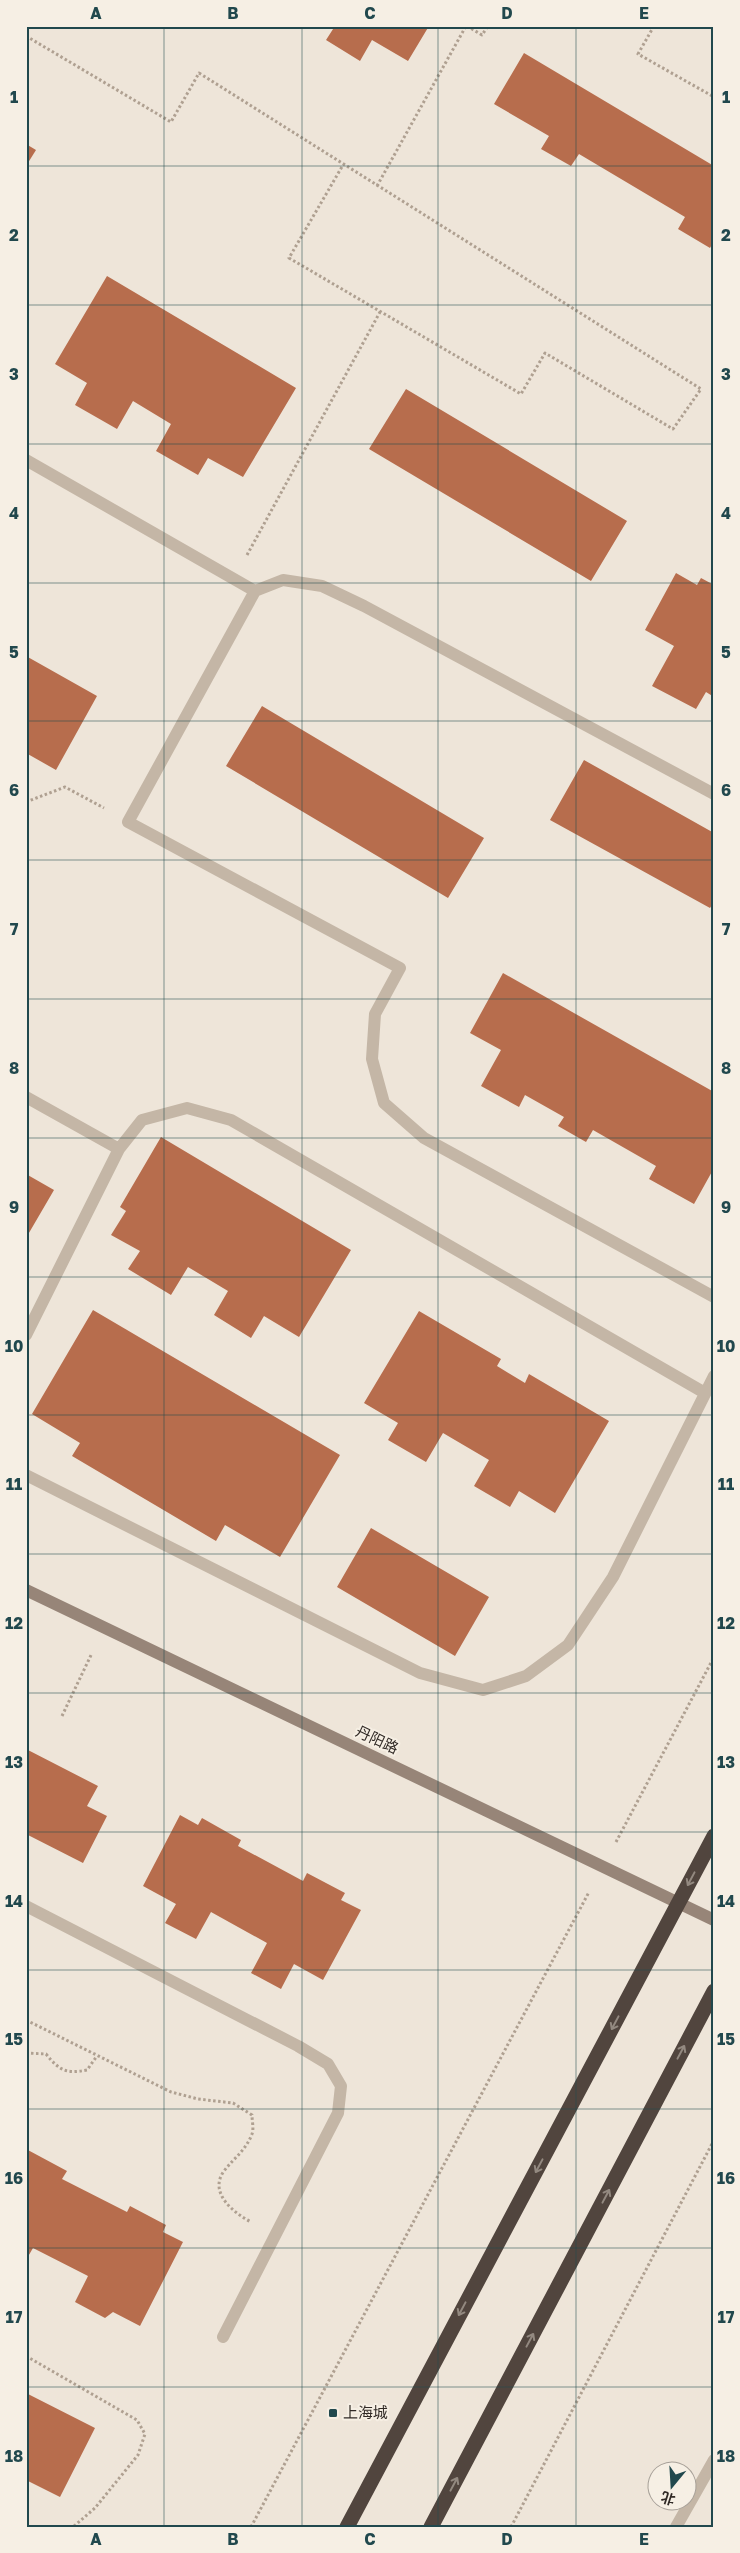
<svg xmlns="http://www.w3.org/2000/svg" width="740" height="2553" viewBox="0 0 740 2553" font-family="'Golos Text','Noto Sans SC',sans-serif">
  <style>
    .building { fill: #b76d4d }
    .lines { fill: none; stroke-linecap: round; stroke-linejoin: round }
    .path { stroke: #afa091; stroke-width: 3; stroke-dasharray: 2.5 2.5; stroke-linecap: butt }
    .lane { stroke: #c4b6a6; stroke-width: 12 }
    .secondary { stroke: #978578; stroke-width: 12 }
    .highway { stroke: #51453e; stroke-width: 15 }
    .oneway { stroke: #938980 }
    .grid { fill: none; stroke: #21484d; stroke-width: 1; stroke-opacity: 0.55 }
    .poi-dot { fill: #21484d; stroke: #f6efe4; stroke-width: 2 }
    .labels { text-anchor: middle; stroke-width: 4; stroke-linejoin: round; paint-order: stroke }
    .street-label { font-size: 15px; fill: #312a26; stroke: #f6efe4 }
    .poi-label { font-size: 15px; fill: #312a26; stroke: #f6efe4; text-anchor: start }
    .neatline { fill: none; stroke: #21484d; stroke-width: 2 }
    .grid-label { font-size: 16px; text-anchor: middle; font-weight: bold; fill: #21484d }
  </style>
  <rect width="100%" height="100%" fill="#eee5d9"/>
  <path class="building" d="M335,26H429L408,61L372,40L360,61L326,40Z
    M524,53L714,166V241L710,248L678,229L685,217L579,154L571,166L541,149L549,136L494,104Z
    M26,144L36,150L26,166Z
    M107,276L296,388L243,477L208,458L198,475L156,451L171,424L133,401L117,429L75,405L87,383L55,364Z
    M406,389L627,521L591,581L369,449Z
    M676,573L697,585L701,578L714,585V697L706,692L696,709L652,686L674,646L645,630Z
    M26,656L97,696L56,770L26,753Z
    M262,706L484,838L448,898L226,766Z
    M584,760L714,833V902L710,908L550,820Z
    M503,973L714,1092V1168L694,1204L649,1179L656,1166L593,1130L586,1142L558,1126L564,1117L525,1095L519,1107L481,1086L501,1050L470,1033Z
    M161,1137L351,1250L299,1337L264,1316L251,1338L214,1315L228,1291L188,1267L171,1295L128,1269L140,1251L111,1235L126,1211L120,1207Z
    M26,1174L54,1190L26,1238Z
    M93,1310L340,1455L280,1557L225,1525L216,1541L72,1456L80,1443L32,1414Z
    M419,1311L501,1359L497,1366L525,1383L529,1374L609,1421L555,1513L519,1491L510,1507L474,1486L489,1460L443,1433L426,1462L388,1440L398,1423L364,1403Z
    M371,1528L489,1597L455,1656L337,1587Z
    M26,1749L98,1786L87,1806L107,1816L83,1863L26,1834Z
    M180,1815L198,1825L202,1818L241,1840L238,1846L303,1881L307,1873L345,1893L341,1900L361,1910L323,1980L294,1964L281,1989L251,1973L267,1943L211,1912L196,1939L165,1923L176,1904L143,1886Z
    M26,2149L67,2171L62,2179L127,2212L130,2206L166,2225L163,2232L183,2242L140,2326L113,2312L105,2318L75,2302L88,2276L33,2248L26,2260Z
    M26,2393L95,2428L60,2497L26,2480Z"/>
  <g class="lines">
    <path class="path" d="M467,26L482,35L488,26
      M654,26L638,54L714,97
      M26,36L171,122L199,73L701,389L673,429L545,353L521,394L289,258L343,165
      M377,186L466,26
      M247,555L380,312
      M26,802L65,787L104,808
      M62,1716L92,1653
      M616,1842L714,1657
      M26,2020L171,2092L198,2099L233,2103L252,2115C252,2121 254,2129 252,2134C246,2150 234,2158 224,2171C208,2193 234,2213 251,2222
      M26,2053L46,2054C60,2071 66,2074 87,2070L97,2056
      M26,2356L137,2420L145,2434L138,2455L95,2508L73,2527
      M251,2527L589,1892
      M511,2527L714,2140"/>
    <path class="lane" d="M26,460L255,591
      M714,794L364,606L322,586L283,580L255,591L128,822L400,968L375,1014L372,1059L384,1103L424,1138L714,1297
      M26,1097L119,1149
      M26,1335L119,1149L142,1120L187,1108L231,1120L705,1393
      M26,1475L420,1673L483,1690L526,1676L568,1645L613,1577L714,1376
      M26,1906L298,2046L328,2064L341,2086L338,2113L223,2337
      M676,2527L714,2460"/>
    <path class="secondary" d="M26,1590L714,1920"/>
    <path class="highway" d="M347,2527L714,1836
      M431,2527L714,1991"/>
  </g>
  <defs><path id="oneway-shaft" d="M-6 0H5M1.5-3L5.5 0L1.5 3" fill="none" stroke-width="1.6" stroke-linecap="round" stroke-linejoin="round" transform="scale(1.25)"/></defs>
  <g class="oneway">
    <use href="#oneway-shaft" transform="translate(691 1879) rotate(118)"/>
    <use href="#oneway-shaft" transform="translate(615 2023) rotate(118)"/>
    <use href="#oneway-shaft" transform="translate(681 2052) rotate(-62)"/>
    <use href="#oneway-shaft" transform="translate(539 2166) rotate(118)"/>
    <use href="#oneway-shaft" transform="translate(606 2196) rotate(-62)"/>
    <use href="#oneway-shaft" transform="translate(462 2309) rotate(118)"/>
    <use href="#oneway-shaft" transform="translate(530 2340) rotate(-62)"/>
    <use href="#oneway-shaft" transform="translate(454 2484) rotate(-62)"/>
  </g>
  <path class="grid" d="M164,26V2527M302,26V2527M438,26V2527M576,26V2527M26,166H714M26,305H714M26,444H714M26,583H714M26,721H714M26,860H714M26,999H714M26,1138H714M26,1277H714M26,1415H714M26,1554H714M26,1693H714M26,1832H714M26,1970H714M26,2109H714M26,2248H714M26,2387H714"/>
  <rect class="poi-dot" x="328" y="2408" width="10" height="10" rx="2.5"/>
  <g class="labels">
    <g class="street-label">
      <text transform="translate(377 1740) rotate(25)" y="5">丹阳路</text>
    </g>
    <g class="poi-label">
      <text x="343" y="2418">上海城</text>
    </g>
  </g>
  <rect width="740" height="2553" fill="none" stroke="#f6efe4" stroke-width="55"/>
  <g transform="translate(672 2486) rotate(198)"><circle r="24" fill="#f6efe4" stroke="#a7a098"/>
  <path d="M0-4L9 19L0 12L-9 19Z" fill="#21484d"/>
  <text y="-8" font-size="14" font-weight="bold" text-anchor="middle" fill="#312a26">北</text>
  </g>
  <rect x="28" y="28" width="684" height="2498" class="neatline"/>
  <g class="grid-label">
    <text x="96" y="19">A</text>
    <text x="233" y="19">B</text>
    <text x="370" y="19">C</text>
    <text x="507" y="19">D</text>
    <text x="644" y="19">E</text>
    <text x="14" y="103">1</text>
    <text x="726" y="103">1</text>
    <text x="14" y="241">2</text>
    <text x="726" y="241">2</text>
    <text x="14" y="380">3</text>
    <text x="726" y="380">3</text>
    <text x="14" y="519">4</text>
    <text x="726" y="519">4</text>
    <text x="14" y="658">5</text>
    <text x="726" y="658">5</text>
    <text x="14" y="796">6</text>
    <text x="726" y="796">6</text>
    <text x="14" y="935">7</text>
    <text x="726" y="935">7</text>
    <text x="14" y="1074">8</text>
    <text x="726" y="1074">8</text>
    <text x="14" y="1213">9</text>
    <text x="726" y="1213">9</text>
    <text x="14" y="1352">10</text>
    <text x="726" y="1352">10</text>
    <text x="14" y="1490">11</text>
    <text x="726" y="1490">11</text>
    <text x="14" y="1629">12</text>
    <text x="726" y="1629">12</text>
    <text x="14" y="1768">13</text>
    <text x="726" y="1768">13</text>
    <text x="14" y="1907">14</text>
    <text x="726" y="1907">14</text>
    <text x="14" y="2045">15</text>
    <text x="726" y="2045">15</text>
    <text x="14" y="2184">16</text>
    <text x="726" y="2184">16</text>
    <text x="14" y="2323">17</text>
    <text x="726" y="2323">17</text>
    <text x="14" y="2462">18</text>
    <text x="726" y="2462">18</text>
    <text x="96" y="2545">A</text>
    <text x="233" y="2545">B</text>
    <text x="370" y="2545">C</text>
    <text x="507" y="2545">D</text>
    <text x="644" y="2545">E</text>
  </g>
</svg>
